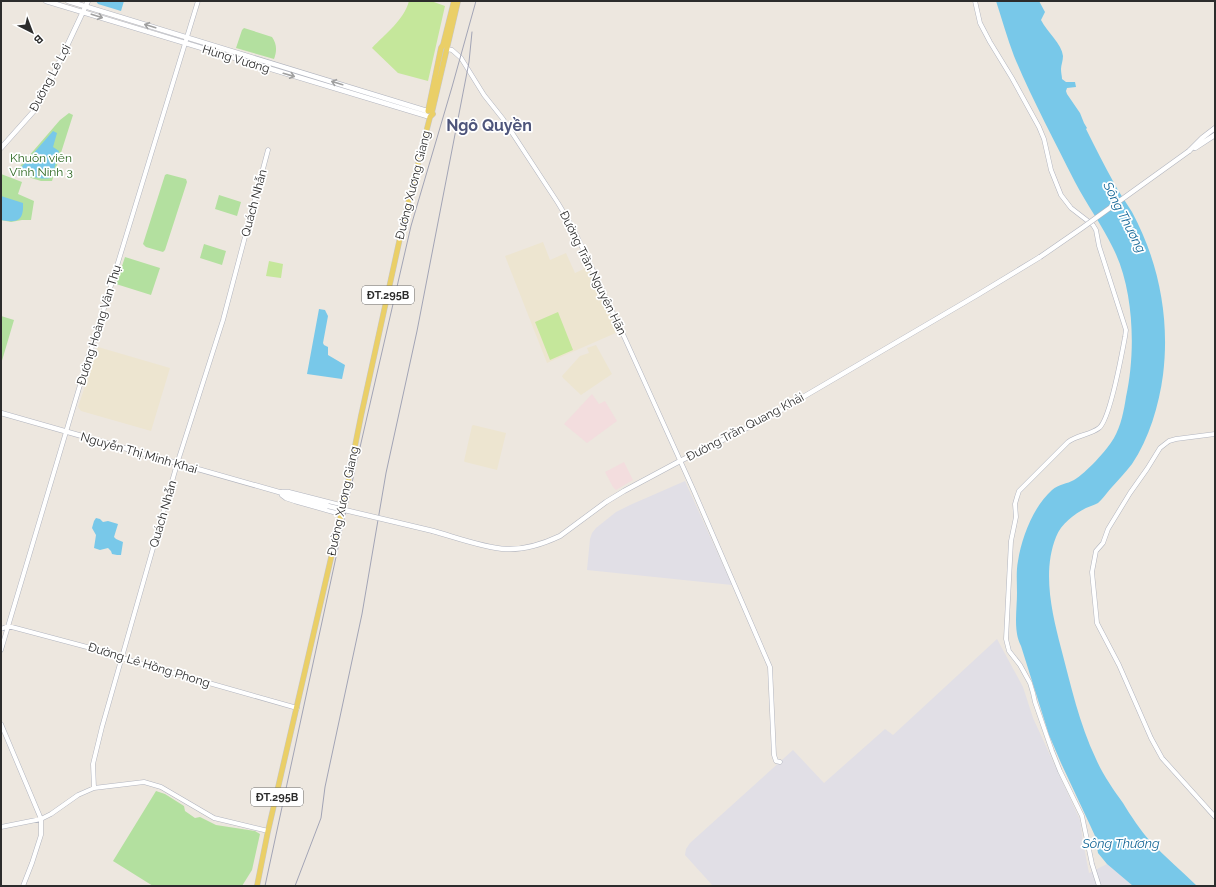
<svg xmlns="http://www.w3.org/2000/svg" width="1216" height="887" viewBox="0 0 1216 887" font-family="Raleway,sans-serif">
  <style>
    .industrial { fill: #e1dfe6 }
    .education { fill: #ede5d0 }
    .medical { fill: #f3ddde }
    .green { fill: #b3e09f }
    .pitch { fill: #c5e79b }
    .water { fill: #78c8e9 }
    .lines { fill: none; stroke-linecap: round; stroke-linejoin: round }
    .tertiary-casing { stroke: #b2b5bf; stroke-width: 5 }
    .secondary-casing { stroke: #b2b5bf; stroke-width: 5.5 }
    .primary-casing { stroke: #c8c8c8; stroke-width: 6 }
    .tertiary { stroke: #fff; stroke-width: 4 }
    .secondary { stroke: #fff; stroke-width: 4.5 }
    .primary { stroke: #eacf67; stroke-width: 5 }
    .rail { stroke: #a2a4b5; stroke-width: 1 }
    .secondary-bridge-casing { stroke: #b2b5bf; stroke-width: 5.5; stroke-linecap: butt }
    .secondary-bridge { stroke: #fff; stroke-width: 4.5 }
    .oneway { stroke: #a0a0a0 }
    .labels { text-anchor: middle; stroke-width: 3.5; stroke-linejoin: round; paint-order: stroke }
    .shield { fill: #fff; stroke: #6b6b6b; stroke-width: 1 }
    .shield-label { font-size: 11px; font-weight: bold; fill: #2c2c2c }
    .street-label { font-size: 12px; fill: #2c2c2c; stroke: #fff }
    .park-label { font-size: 12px; fill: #2b661f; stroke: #fff }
    .water-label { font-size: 13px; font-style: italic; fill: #156797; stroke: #fff }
    .district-label { font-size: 16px; font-weight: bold; fill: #4e557b; stroke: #fff }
  </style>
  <rect width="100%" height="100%" fill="#ede7df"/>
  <path class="industrial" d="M685,481L732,585L587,570L590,539L592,533L596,528L616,512L630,505Z
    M997,639L1023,687L1033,718L1080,820L1083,842L1089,873L1107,864L1133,886H713L685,855L686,849L690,843L793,750L824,783L885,729L893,735Z"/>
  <path class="education" d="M543,242L550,260L566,253L575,273L588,267L618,332L547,363L505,256Z
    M596,345L612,374L581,395L563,378L562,376L580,356L589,353L587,348Z
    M98,347L170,368L151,431L81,411L78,407Z
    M473,425L506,433L497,470L465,462L464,461L472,426Z"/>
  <path class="medical" d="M592,394L599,404L605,401L617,421L587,443L564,424Z
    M624,462L633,480L616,490L613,487L605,472Z"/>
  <path class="green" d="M244,28L272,37C277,44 277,51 274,59L236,48L242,30Z
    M69,113L73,115L52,181H41L15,173V172L60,120Z
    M1,174L22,182L18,194L34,201L31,220H22L11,222L1,220Z
    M167,174L186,179L187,182L165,250L163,252L146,247L143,244L165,175Z
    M219,195L241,202L237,216L215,209Z
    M204,244L226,251L222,265L200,258Z
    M125,257L160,268L151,295L116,284Z
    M1,316L14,320L1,364Z
    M156,791L165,794L184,806L185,811L195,818L200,817L216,825L255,831L260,834L252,870L242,886H153L113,861Z"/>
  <path class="pitch" d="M409,1H431L445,6L428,81L398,73L372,48C385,34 404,20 409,1Z
    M269,261L283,264L281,278L266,276Z
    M558,312L573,350L550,360L535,322Z"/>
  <path class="water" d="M96,1H124L121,11L98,4Z
    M996,1H1039L1045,12L1041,20C1047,32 1062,44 1063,56C1063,61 1061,65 1061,69C1061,73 1062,76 1062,79L1066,82H1075L1076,87L1067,88L1066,91L1067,94L1080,113L1084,123L1087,128L1086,129C1095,147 1104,165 1114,183C1119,193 1126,202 1132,212C1159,262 1170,319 1163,375C1159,405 1149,439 1132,464C1126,472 1119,479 1112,487C1107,492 1104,498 1098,503C1095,505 1090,506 1086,508C1074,514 1061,524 1056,537C1042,572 1052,613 1061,648C1071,686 1079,723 1096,759C1103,775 1113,789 1123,803C1131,816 1140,830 1150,841C1165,857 1182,871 1197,886H1133L1107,864L1098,853L1095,836L1090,825L1061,763L1049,735L1021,646C1013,631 1017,610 1017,593C1017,583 1016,571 1018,561C1022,537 1033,507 1052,490C1059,484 1067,484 1074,480C1086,473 1107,450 1114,438C1121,426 1124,410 1126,397C1136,352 1134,289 1113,248C1102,225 1087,205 1075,182C1054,140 1032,99 1014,56C1007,38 1002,19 996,1Z
    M53,131L57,133L53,147L59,151L52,177C44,182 26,174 17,172Z
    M1,196L23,203C24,221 17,223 1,220Z
    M319,309L325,310L328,316L323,343L324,345L328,347V355L345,365L342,379L307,374Z
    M96,518L100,519L103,522L108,521L118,524L114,537L116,539L123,542L121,555H117L112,554L111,551L108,548L100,550L94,548L96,535L92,528L94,521Z"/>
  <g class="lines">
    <defs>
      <path id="tertiary" d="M975,1L980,23L990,42L1012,78L1039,127L1044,139L1051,170L1061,195L1071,208L1093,225L1096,230L1099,246L1126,330L1125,337C1122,353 1110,420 1099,428C1090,435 1077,435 1068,442L1019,491L1017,497L1015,504L1016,517L1011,541L1006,639L1009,651L1020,665L1030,683L1033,693L1035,702L1052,751L1060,771L1082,816L1092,864L1099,886
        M447,49L452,50L461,58L484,95L503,119L558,203L573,228L622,332L693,489L770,667L774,755L776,761L780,762
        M1215,434L1176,439L1169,441L1160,448L1147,469L1130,493L1108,529L1103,543L1096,551L1092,572L1097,623L1119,665L1151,738L1162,758L1215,817
        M1,629L8,626L87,647L142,664L297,708
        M1,650L83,375L87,370L88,357L94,341L198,1
        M1,724L41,819V835L32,863L23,886
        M94,788L93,764L102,727L177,464L223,320L268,150
        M1,827L41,819L51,814L78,795L94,788L144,782L161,787L214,818L268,831"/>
      <path id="secondary" d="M46,1L427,116
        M68,1L427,111
        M1,148L33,112L39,103L50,82L88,1
        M1195,148L1215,135
        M1189,151L1202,138L1215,128
        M1,413L328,506
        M282,492H288L343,506
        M282,495L286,498L295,501L341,514
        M433,531C455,537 484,548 506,549C525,550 543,544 560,536L606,502L624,491L680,461L769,417L979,294L1040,257"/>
      <path id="primary" d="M428,111L441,48L443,45L454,1
        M257,886L268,831L343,506L361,416L405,215L430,117L433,114L432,112L458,1"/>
    </defs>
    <use href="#tertiary" class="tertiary-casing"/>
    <use href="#secondary" class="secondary-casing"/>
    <use href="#primary" class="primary-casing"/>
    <use href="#tertiary" class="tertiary"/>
    <use href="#secondary" class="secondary"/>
    <use href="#primary" class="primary"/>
    <path class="rail" d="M265,886L355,469L411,226L452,87L476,1
      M295,886L321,818L325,787L362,614L386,473L417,331L469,62L472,32"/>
    <defs>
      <path id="secondary-bridge" d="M1040,257L1082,228L1189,151
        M328,506L433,531"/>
    </defs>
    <use href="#secondary-bridge" class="secondary-bridge-casing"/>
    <use href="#secondary-bridge" class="secondary-bridge"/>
  </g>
  <defs><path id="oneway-shaft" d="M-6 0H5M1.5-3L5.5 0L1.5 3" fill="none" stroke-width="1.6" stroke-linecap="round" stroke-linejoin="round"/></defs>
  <g class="oneway">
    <use href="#oneway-shaft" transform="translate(97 16) rotate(18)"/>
    <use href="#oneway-shaft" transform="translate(150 26) rotate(-163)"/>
    <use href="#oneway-shaft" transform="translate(289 75) rotate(16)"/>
    <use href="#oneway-shaft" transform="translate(337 83) rotate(-163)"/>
  </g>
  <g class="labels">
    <g class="shield">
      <rect x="362" y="286" width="52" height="18" rx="3"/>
      <rect x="251" y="788" width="52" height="18" rx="3"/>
    </g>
    <g class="shield-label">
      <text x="388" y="299">ĐT.295B</text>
      <text x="277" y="801">ĐT.295B</text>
    </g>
    <g class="street-label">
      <text transform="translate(236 59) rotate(17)" y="4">Hùng Vương</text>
      <text transform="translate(50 78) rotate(-62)" y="4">Đường Lê Lợi</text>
      <text transform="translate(413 185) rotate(-76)" y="4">Đường Xương Giang</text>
      <text transform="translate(254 203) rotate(-75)" y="4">Quách Nhẫn</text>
      <text transform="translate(593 273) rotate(64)" y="4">Đường Trần Nguyên Hãn</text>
      <text transform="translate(99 325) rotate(-73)" y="4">Đường Hoàng Văn Thụ</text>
      <text transform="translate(745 427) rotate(-28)" y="4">Đường Trần Quang Khải</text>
      <text transform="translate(139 453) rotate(16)" y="4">Nguyễn Thị Minh Khai</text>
      <text transform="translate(343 501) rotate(-78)" y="4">Đường Xương Giang</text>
      <text transform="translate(163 514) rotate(-74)" y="4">Quách Nhẫn</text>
      <text transform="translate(149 665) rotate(17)" y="4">Đường Lê Hồng Phong</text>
    </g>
    <g class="park-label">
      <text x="41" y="162">Khuôn viên<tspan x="41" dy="14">Vĩnh Ninh 3</tspan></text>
    </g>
    <g class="water-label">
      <text transform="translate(1125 217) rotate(63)" y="5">Sông Thương</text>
      <text x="1121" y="848">Sông Thương</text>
    </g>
    <g class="district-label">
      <text x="489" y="131">Ngô Quyền</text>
    </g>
  </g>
  <rect width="1216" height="887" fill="none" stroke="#2c2c2c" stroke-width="4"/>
  <g transform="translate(32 32) rotate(138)" stroke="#ffffff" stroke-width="3" paint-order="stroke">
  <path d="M0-3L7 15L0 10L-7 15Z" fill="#2c2c2c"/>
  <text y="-6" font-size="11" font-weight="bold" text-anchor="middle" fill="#2c2c2c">B</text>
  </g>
</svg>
